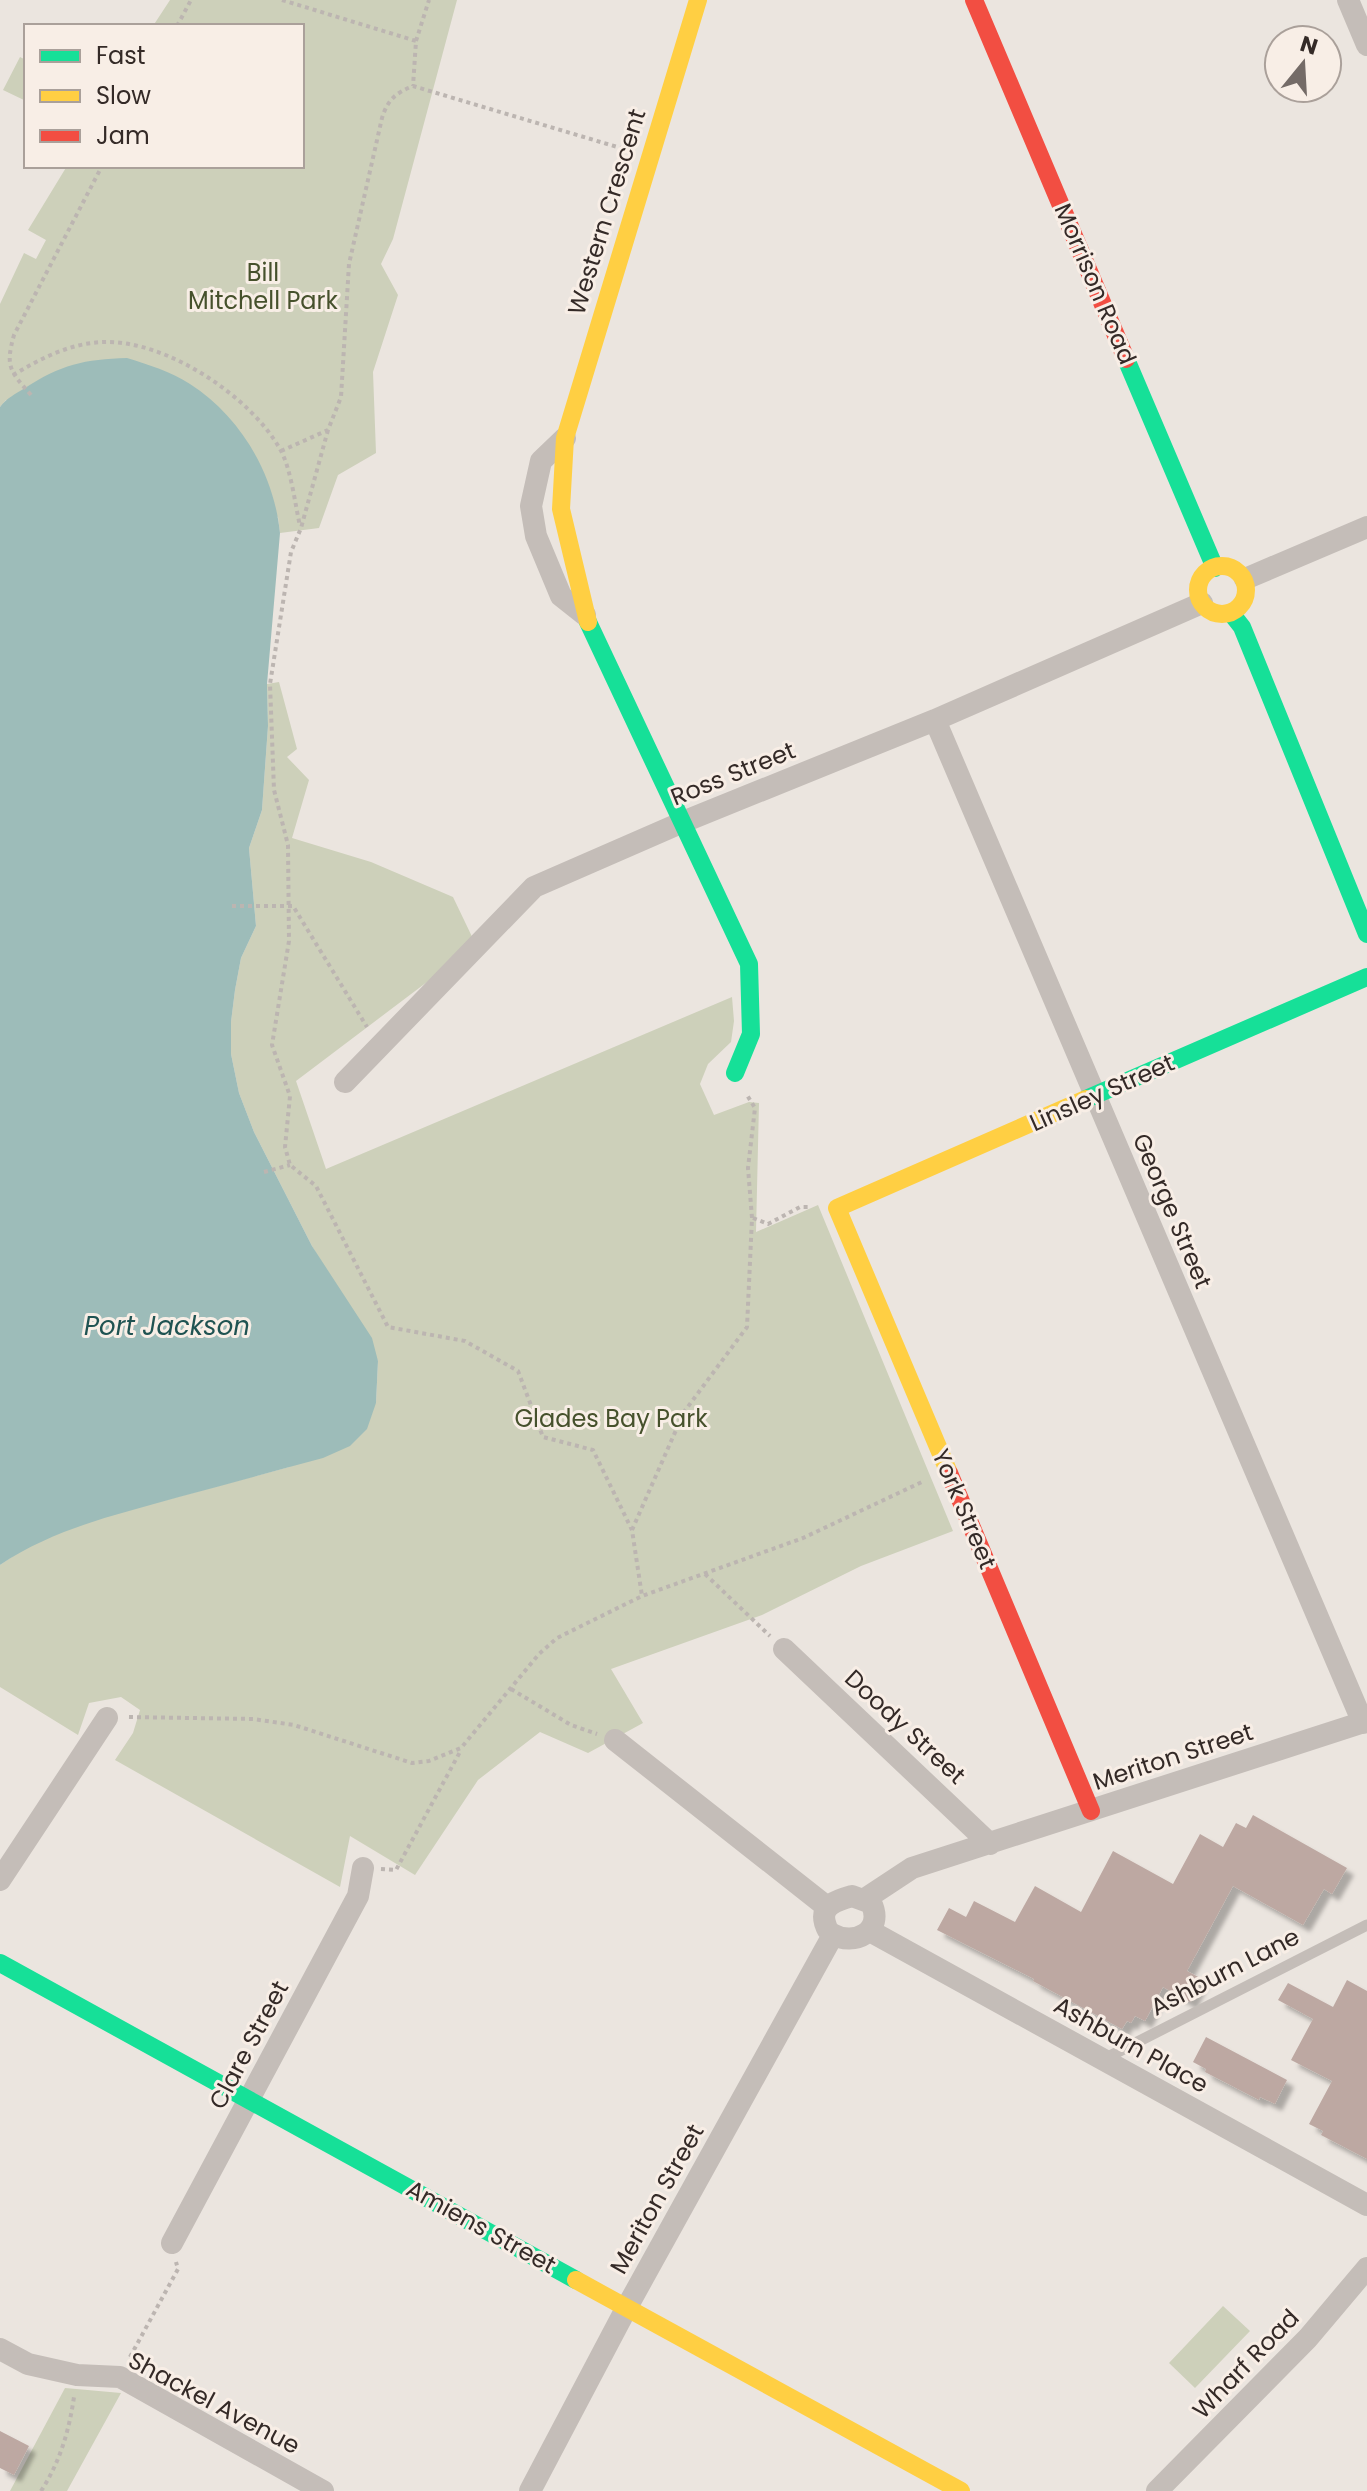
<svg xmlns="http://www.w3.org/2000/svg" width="1367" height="2491" viewBox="0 0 1367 2491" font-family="Poppins,sans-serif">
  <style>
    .green { fill: #cdd0ba }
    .water { fill: #9dbcb9 }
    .building { fill: #bda8a2; filter: url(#shadow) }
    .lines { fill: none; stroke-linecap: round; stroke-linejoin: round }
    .path { stroke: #bcb5b1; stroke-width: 4; stroke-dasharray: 4 4; stroke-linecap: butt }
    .lane { stroke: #c4bdb8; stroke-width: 11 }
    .street { stroke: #c4bdb8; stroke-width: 22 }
    .fast { stroke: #16e098; stroke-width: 18 }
    .slow { stroke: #ffcf43; stroke-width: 18 }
    .jam { stroke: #f24e42; stroke-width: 18 }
    .labels { text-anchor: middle; stroke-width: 6; stroke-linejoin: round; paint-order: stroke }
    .street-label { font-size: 24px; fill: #342a27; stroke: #f8eee6 }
    .park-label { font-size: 24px; fill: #46512c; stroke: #f8eee6 }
    .water-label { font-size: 26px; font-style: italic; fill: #1f5352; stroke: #f8eee6 }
  </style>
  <defs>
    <filter id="shadow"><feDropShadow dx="7" dy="7" stdDeviation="2" flood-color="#0004"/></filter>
  </defs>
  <rect width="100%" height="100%" fill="#ebe5df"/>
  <path class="green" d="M170,0H457L393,239L381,264L398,295L373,372L376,453L338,475L319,528L280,533L278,517L6,400L0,407V304L24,253L36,259L46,240L28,230L67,166H302V26H153Z
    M20,57L26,60V101L3,90Z
    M279,682L297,749L287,757L309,780L292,838L371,862L453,897L476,945L296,1081L326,1169L732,997L734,1021L731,1042L708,1064L700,1084L714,1115L749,1102L759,1103L756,1232L818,1205L953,1531L861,1566L762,1615L611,1669L643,1723L588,1753L540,1732L478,1780L415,1875L350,1836L340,1887L115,1760L133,1733L140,1710L121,1697L89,1703L78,1735L0,1687V1565L22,1550L59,1532L99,1518L289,1467L376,1403L378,1361L312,1246L254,1132L239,1093L231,1054V1022L235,990L241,958L256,926L249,848L262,810L268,726L267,684Z
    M1223,2306L1250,2331L1195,2388L1169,2363Z
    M65,2388L121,2393L67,2491H10Z"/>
  <path class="water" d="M127,358C149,365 170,371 190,384C241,417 274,474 280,533L267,684L268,726L262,810L249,848L256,926L241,958L235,990L231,1022V1054L239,1093L254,1132L312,1246L372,1338L378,1361L376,1403L367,1429L350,1446L323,1458C275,1471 227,1484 179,1497C116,1515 55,1528 0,1565V407C7,398 15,394 25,388C60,365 85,359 127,358Z"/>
  <path class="building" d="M1253,1815L1347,1868L1332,1894L1324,1889L1303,1925L1233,1886L1187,1971L1202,1979L1190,2002L1163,1987L1145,2021L1135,2016L1131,2023L1127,2021L1122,2029L1033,1981L1034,1979L937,1930L949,1908L966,1917L974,1901L1015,1922L1035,1886L1081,1912L1113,1851L1173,1884L1200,1834L1223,1847L1236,1823L1246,1828Z
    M1347,1980L1367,1991V2159L1321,2135L1323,2131L1309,2124L1332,2081L1291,2060L1313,2019L1278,2000L1288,1983L1333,2007Z
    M1206,2037L1287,2080L1275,2104L1260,2097L1259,2100L1205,2072L1206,2069L1193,2062Z
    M0,2431L29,2446L14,2475L0,2468Z"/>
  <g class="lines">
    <path class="path" d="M282,0L416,41L413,86
      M177,26L191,0
      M416,41L429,0
      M13,375C42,358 70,343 104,342C166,340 250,396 280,449C291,468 295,504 300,526
      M31,395C10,371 5,367 14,335L102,166
      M328,430L301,528L291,552L270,684L274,790L288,845L289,941L272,1045L290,1096L285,1147L290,1165L316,1186L388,1327L465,1341L518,1371L543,1437L593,1450L632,1530L642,1596
      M281,451L328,430L341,397L349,264L382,118C388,99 396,93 413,86L624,149
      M232,906H293L367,1027
      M264,1172L290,1165
      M753,1218L768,1224L800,1207H811
      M632,1530L684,1412L747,1327L752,1218L748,1168L755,1108L747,1095
      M705,1574L770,1636
      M511,1689L571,1725L597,1734
      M129,1717L253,1719L294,1725L412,1763L429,1761L461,1748L539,1654L557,1638L642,1596L803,1538L924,1481
      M381,1869L396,1870L461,1750
      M130,2357L178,2269L176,2262
      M41,2491C60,2462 69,2431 74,2397"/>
    <path class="lane" d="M1104,2059L1367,1925"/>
    <path class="street" d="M1348,0L1367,45
      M565,438L541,461L531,506L536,536L561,596L585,615
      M1245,579L1367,527
      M935,720L1363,1723
      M345,1082L534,887L683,822L935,720L1202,603
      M784,1649L990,1844
      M615,1740L827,1907
      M0,1880L107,1718
      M852,1896L871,1903C885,1931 854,1947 832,1934C827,1930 827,1929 825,1923C820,1905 838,1900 852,1896Z
      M865,1899L912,1868L1367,1721
      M870,1931L1367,2205
      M172,2243L358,1896L363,1868
      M0,2349L28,2364L77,2375L120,2377L323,2491
      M530,2491L627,2307L833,1935
      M1157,2491L1308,2338L1367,2268"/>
    <path class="fast" d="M1126,359L1215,568
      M1231,613L1242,627L1367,934
      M588,622L749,964L751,1034L735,1073
      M1086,1099L1367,977
      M0,1963L576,2280"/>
    <path class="slow" d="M1198 590a24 24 0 1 1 48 0a24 24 0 1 1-48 0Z
      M588,622L561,509L565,438L698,0
      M949,1473L837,1208L1086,1099
      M576,2280L961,2491"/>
    <path class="jam" d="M974,0L1126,359
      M949,1473L1091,1811"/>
  </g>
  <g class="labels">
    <g class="street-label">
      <text transform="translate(607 212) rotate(-73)" y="8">Western Crescent</text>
      <text transform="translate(1095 284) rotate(67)" y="8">Morrison Road</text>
      <text transform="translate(733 774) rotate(-22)" y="8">Ross Street</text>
      <text transform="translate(1102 1093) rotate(-24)" y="8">Linsley Street</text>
      <text transform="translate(1172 1211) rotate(67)" y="8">George Street</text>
      <text transform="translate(964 1509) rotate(67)" y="8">York Street</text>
      <text transform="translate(905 1727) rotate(43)" y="8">Doody Street</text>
      <text transform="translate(1173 1757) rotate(-18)" y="8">Meriton Street</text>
      <text transform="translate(1225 1972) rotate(-27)" y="8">Ashburn Lane</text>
      <text transform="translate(249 2045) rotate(-62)" y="8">Clare Street</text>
      <text transform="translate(1131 2045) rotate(29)" y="8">Ashburn Place</text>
      <text transform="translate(657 2199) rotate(-61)" y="8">Meriton Street</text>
      <text transform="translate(481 2227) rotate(29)" y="8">Amiens Street</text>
      <text transform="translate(1246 2364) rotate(-46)" y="8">Wharf Road</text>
      <text transform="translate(214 2403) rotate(28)" y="8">Shackel Avenue</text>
    </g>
    <g class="park-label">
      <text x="263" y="281">Bill<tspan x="263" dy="28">Mitchell Park</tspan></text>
      <text x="611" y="1427">Glades Bay Park</text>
    </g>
    <g class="water-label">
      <text x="167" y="1335">Port Jackson</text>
    </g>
  </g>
  <rect x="24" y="24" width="280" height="144" fill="#f8eee6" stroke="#aaa09a" stroke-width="2"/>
  <rect x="40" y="50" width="40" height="12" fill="#16e098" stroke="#aaa09a" stroke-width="2"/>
  <text x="96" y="64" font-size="24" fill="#342a27">Fast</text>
  <rect x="40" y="90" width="40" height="12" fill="#ffcf43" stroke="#aaa09a" stroke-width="2"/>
  <text x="96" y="104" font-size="24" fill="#342a27">Slow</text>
  <rect x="40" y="130" width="40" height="12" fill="#f24e42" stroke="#aaa09a" stroke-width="2"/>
  <text x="96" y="144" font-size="24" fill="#342a27">Jam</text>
  <g transform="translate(1303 64) rotate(18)"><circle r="38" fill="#f8eee6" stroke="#aaa09a" stroke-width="2"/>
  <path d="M0-6L14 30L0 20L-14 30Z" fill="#746b67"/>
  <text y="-12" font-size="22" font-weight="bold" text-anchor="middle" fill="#342a27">N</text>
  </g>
</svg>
